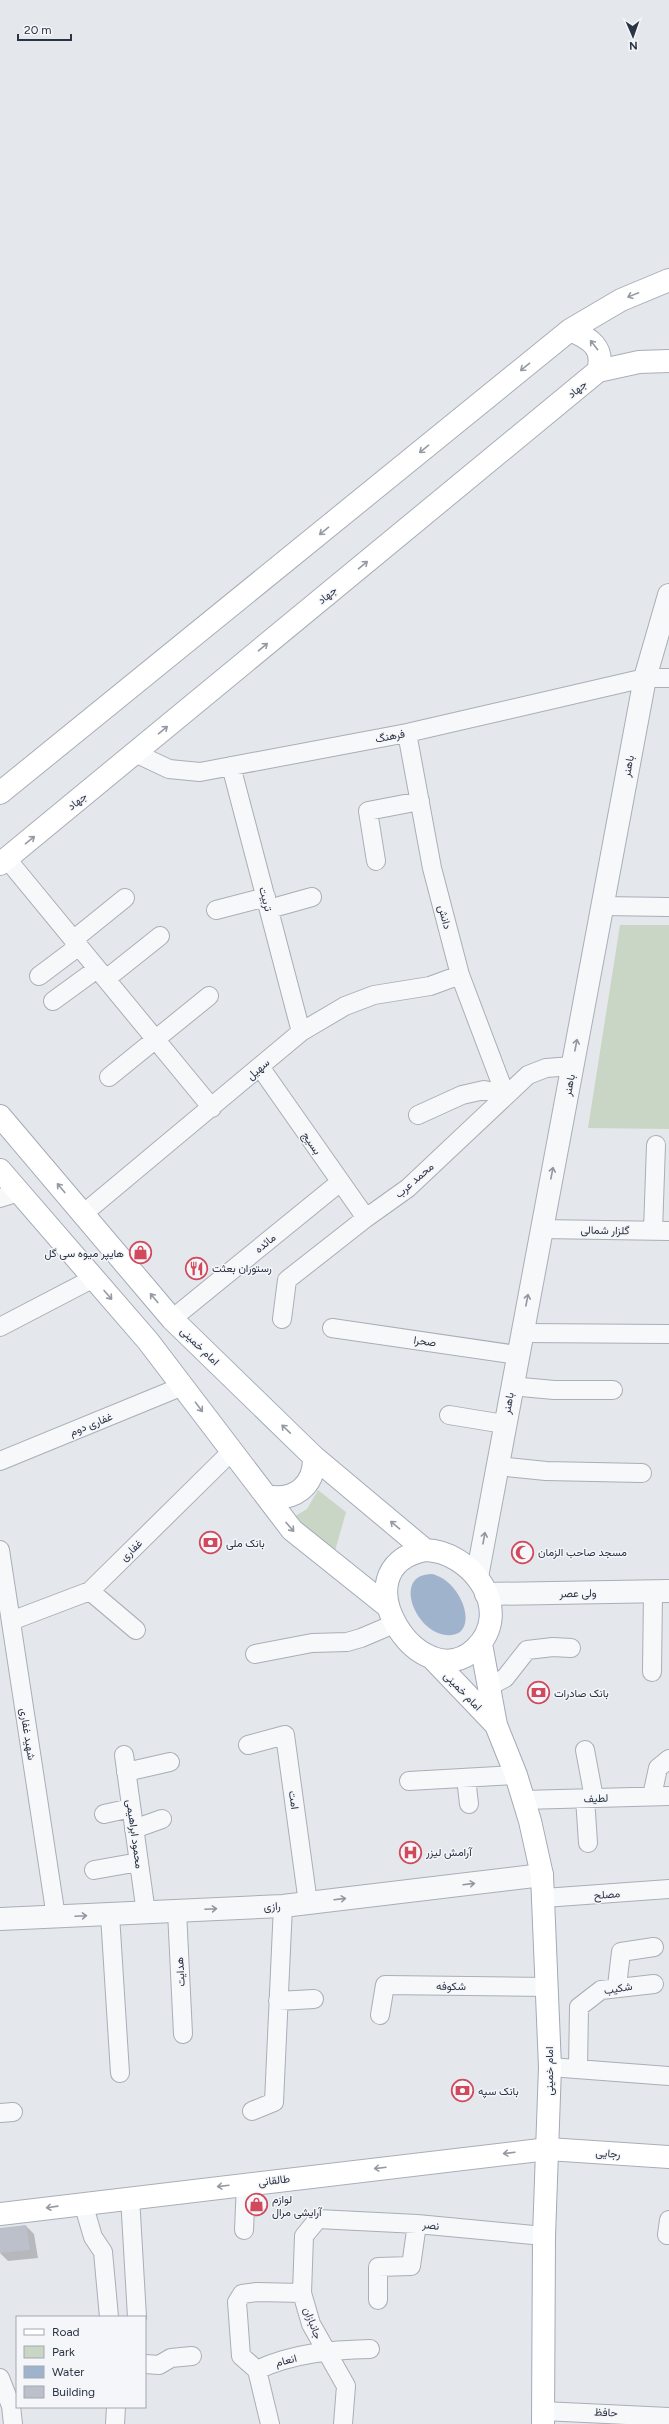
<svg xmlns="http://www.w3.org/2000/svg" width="669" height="2424" viewBox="0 0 669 2424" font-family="Figtree,Vazirmatn,sans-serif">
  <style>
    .green { fill: #c9d6c5 }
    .water { fill: #9fb4cc }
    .shadow { fill: #0003 }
    .building { fill: #bbc0ca }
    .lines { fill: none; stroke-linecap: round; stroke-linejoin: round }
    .minor-casing { stroke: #a9aeb7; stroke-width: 20 }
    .tertiary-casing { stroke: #a9aeb7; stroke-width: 24 }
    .secondary-casing { stroke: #a9aeb7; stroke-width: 24 }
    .primary-casing { stroke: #a3abb8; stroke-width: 24 }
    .minor { stroke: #f7f8fa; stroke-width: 18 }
    .tertiary { stroke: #f7f8fa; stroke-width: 22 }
    .secondary { stroke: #fff; stroke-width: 22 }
    .primary { stroke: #fff; stroke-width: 22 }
    .oneway { stroke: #959aa2 }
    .oneway2 { stroke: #9196a0 }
    .labels { text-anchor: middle; stroke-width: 3; stroke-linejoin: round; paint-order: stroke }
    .street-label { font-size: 11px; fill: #2b3445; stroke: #f4f6f9 }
    .poi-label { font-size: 11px; fill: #2b3445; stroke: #f4f6f9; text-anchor: start }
  </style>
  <rect width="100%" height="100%" fill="#e4e7ec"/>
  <path class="green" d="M620,925H669V1129L588,1128Z
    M318,1490L346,1512L335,1551L294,1517L307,1509Z"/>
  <path class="water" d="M432,1574C465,1582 481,1639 446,1635C415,1632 392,1574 432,1574Z"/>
  <path class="shadow" d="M26,2226L34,2234L38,2258L8,2261L0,2253V2229Z"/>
  <path class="building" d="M26,2225L30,2250L0,2253V2228Z"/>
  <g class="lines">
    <defs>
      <path id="minor" d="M407,733L432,868L460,975L505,1094
        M135,753L169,769L200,772L407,733L645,678H669
        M231,766L301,1032
        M7,859L212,1108
        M376,861L368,811L420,801
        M602,906L669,907
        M269,909L312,897
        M216,910L266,897
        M73,940L125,898
        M39,976L79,946
        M106,979L160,936
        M53,1001L97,969
        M260,1067L366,1218
        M109,1077L209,996
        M418,1115L462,1095L484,1090L505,1094
        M0,1198L19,1192
        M83,1214L301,1032L345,1006L374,995L430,986L460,975
        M541,1229L669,1231
        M653,1231L656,1145
        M172,1319L339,1183
        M282,1319L287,1280L366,1218L408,1188L528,1075L546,1068L572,1066
        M0,1327L94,1278
        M332,1328L517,1355
        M521,1333L669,1334
        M511,1386L554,1390H613
        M449,1415L504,1424
        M0,1461L183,1386
        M497,1466L546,1471L642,1473
        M0,1550L56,1917
        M90,1591L136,1630
        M11,1621L90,1591L232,1451
        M255,1654L312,1643L347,1642L361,1638L394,1624
        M652,1672L653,1593
        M490,1686L505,1678L527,1650L553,1647L571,1648
        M248,1745L285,1735L308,1903
        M585,1750L594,1798
        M124,1755L146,1913
        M126,1772L170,1762
        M466,1778L469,1804
        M409,1781L516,1775
        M652,1796L658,1768L669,1759
        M585,1798L588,1843
        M523,1800L669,1796
        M104,1814L131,1808
        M134,1829L162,1819
        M94,1870L139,1862
        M544,1898L669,1889
        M177,1911L183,2034
        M110,1915L120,2073
        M617,1986L621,1952L654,1947
        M278,2001L314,1999
        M380,2015L385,1985L548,1987
        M550,2067L669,2076
        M578,2069L579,2007L601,1990L654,1984
        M252,2111L274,2102L283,1906
        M0,2113L13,2112
        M130,2197L137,2317
        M83,2203L93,2237L103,2252L109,2317
        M244,2230L246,2184
        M667,2235L669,2220
        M378,2300V2267L411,2266L417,2224
        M145,2364L159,2365L171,2358L192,2356
        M257,2370L241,2356L237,2302L242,2294L257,2292L302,2293
        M0,2378L11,2406L13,2424
        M543,2411L669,2417
        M115,2424L116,2407
        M270,2424L257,2370C293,2353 331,2350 370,2349
        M343,2424L346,2386L311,2324L302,2293L304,2236L318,2219L417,2224L544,2236"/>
      <path id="tertiary" d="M477,1577L645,678L669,595
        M486,1594L669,1591
        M0,1919L283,1906L542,1875"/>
      <path id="secondary" d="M570,330C590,338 605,348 598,371
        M0,793L570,330L621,300L669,280
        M0,864L598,371L639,362L669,361
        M0,2214L548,2149L669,2157"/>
      <path id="primary" d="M0,1116L172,1319L314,1457L425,1550
        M0,1170L148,1341L292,1530L387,1606
        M266,1496C294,1502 315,1486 314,1457
        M425,1550C472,1551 515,1611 475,1649C421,1700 336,1568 425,1550Z
        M481,1644L496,1725L516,1775L530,1821L542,1875L550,2067L544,2236L543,2424
        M431,1657L496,1725"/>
    </defs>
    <use href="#minor" class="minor-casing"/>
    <use href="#tertiary" class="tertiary-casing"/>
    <use href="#secondary" class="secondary-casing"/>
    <use href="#primary" class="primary-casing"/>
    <use href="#minor" class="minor"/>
    <use href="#tertiary" class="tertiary"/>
    <use href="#secondary" class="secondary"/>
    <use href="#primary" class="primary"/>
  </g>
  <defs><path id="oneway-shaft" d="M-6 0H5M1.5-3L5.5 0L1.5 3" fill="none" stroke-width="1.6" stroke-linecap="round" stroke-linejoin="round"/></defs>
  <g class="oneway">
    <use href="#oneway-shaft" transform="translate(633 295) rotate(158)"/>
    <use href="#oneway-shaft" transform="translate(594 345) rotate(-128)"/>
    <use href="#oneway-shaft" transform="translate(525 367) rotate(141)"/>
    <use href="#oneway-shaft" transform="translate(424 449) rotate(141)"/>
    <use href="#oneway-shaft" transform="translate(324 531) rotate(141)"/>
    <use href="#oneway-shaft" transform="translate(363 565) rotate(-40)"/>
    <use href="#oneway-shaft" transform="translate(263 647) rotate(-40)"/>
    <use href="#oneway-shaft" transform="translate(163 730) rotate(-40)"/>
    <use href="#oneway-shaft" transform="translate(30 840) rotate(-39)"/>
    <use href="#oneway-shaft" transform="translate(61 1188) rotate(-130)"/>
    <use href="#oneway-shaft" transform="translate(108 1295) rotate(49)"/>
    <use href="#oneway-shaft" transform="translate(154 1298) rotate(-130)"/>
    <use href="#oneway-shaft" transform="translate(199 1407) rotate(53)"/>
    <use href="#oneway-shaft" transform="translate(286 1429) rotate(-136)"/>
    <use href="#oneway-shaft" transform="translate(395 1525) rotate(-140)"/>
    <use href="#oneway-shaft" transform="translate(290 1527) rotate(49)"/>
    <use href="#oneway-shaft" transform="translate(509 2153) rotate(173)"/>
    <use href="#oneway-shaft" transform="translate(380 2168) rotate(173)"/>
    <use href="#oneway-shaft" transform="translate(223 2186) rotate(173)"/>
    <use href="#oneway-shaft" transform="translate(52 2207) rotate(172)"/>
  </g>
  <g class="oneway2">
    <use href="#oneway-shaft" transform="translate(576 1045) rotate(-79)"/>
    <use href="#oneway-shaft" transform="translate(552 1173) rotate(-79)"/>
    <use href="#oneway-shaft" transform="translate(527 1300) rotate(-79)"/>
    <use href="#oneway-shaft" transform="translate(484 1538) rotate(-80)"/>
    <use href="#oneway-shaft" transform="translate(469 1884) rotate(-7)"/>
    <use href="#oneway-shaft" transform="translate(340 1899) rotate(-7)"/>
    <use href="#oneway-shaft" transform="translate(211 1909) rotate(-3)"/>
    <use href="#oneway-shaft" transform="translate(81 1916) rotate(-3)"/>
  </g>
  <defs>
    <symbol id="shop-ring" viewBox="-11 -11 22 22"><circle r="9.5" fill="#f4f6f9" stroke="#d1495b" stroke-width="1.5"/><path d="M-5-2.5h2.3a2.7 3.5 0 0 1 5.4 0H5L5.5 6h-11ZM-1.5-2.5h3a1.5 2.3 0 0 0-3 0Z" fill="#d1495b"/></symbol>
    <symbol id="restaurant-ring" viewBox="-11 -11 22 22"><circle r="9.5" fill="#f4f6f9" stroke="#d1495b" stroke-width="1.5"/><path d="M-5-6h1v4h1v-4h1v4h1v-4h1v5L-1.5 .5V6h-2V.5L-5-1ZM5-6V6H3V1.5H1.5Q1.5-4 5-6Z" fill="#d1495b"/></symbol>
    <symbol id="bank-ring" viewBox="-11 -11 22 22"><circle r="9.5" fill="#f4f6f9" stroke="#d1495b" stroke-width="1.5"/><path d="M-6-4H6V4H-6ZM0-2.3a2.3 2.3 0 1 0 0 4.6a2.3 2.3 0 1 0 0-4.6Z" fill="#d1495b"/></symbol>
    <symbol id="mosque-ring" viewBox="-11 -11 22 22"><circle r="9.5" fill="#f4f6f9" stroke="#d1495b" stroke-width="1.5"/><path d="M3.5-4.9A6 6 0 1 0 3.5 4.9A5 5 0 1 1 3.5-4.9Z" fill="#d1495b"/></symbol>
    <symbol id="hospital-ring" viewBox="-11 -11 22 22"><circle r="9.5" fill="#f4f6f9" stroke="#d1495b" stroke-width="1.5"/><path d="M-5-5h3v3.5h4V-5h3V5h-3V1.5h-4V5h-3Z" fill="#d1495b"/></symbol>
  </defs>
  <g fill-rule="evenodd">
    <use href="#shop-ring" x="128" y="1240" width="25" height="25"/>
    <use href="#restaurant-ring" x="184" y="1256" width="25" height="25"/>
    <use href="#bank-ring" x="198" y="1530" width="25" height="25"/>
    <use href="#mosque-ring" x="510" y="1540" width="25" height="25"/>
    <use href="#bank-ring" x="526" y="1680" width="25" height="25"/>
    <use href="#hospital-ring" x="398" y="1840" width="25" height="25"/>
    <use href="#bank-ring" x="450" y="2078" width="25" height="25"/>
    <use href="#shop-ring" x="244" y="2192" width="25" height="25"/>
  </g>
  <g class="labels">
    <g class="street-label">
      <text transform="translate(577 389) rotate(-40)" y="4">جهاد</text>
      <text transform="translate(327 595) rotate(-40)" y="4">جهاد</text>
      <text transform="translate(390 736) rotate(-11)" y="4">فرهنگ</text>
      <text transform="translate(628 766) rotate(-79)" y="4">باهنر</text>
      <text transform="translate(77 801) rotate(-39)" y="4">جهاد</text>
      <text transform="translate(266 899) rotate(75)" y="4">تربیت</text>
      <text transform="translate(445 917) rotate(75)" y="4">دانش</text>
      <text transform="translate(258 1069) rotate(-41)" y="4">سهیل</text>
      <text transform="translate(569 1085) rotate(-79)" y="4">باهنر</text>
      <text transform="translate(312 1143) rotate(56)" y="4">بسیج</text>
      <text transform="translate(414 1180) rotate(-41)" y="4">محمد عرب</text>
      <text transform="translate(605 1230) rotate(1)" y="4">گلزار شمالی</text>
      <text transform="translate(265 1243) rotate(-39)" y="4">مائده</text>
      <text transform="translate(425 1341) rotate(8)" y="4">صحرا</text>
      <text transform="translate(200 1346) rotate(44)" y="4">امام خمینی</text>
      <text transform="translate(508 1403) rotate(-80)" y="4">باهنر</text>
      <text transform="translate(91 1424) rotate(-22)" y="4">غفاری دوم</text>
      <text transform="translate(131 1550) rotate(-44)" y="4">غفاری</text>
      <text transform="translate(578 1593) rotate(-1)" y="4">ولی عصر</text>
      <text transform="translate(463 1691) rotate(46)" y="4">امام خمینی</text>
      <text transform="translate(28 1734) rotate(81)" y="4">شهید غفاری</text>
      <text transform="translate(596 1798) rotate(-2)" y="4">لطیف</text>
      <text transform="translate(294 1800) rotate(82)" y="4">امت</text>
      <text transform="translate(135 1834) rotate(82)" y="4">محمود ابراهیمی</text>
      <text transform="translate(607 1894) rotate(-4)" y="4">مصلح</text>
      <text transform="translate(272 1906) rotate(-3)" y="4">رازی</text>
      <text transform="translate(180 1972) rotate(-93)" y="4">هدایت</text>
      <text transform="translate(451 1986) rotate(1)" y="4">شکوفه</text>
      <text transform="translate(618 1988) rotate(-9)" y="4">شکیب</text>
      <text transform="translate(549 2071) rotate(-90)" y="4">امام خمینی</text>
      <text transform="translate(608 2153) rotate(4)" y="4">رجایی</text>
      <text transform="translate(274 2180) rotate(-7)" y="4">طالقانی</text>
      <text transform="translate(431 2225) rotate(6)" y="4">نصر</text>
      <text transform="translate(313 2323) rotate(69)" y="4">جانبازان</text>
      <text transform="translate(286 2360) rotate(-14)" y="4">انعام</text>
      <text transform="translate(606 2412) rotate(2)" y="4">حافظ</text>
    </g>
    <g class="poi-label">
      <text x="124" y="1257" text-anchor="end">هایپر میوه سی گل</text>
      <text x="212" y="1272">رستوران بعثت</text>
      <text x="226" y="1547">بانک ملی</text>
      <text x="538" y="1556">مسجد صاحب الزمان</text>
      <text x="554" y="1697">بانک صادرات</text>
      <text x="426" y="1856">آرامش لیزر</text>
      <text x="478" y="2095">بانک سپه</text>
      <text x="272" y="2203">لوازم<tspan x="272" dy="13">آرایشی مرال</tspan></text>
    </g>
  </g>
  <rect x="16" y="2316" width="130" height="92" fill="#f4f6f9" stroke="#a4a8b1"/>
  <rect x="24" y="2329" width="20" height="6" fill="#ffffff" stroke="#a4a8b1"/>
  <text x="52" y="2336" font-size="12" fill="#2b3445">Road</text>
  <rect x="24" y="2346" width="20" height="12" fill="#c9d6c5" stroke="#a4a8b1"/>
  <text x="52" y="2356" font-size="12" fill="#2b3445">Park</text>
  <rect x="24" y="2366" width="20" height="12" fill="#9fb4cc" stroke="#a4a8b1"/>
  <text x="52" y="2376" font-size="12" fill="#2b3445">Water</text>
  <rect x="24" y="2386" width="20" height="12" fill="#bbc0ca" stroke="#a4a8b1"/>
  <text x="52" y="2396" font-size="12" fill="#2b3445">Building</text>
  <g transform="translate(633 36) rotate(178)" stroke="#f4f6f9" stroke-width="3" paint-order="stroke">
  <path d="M0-3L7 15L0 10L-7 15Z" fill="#2b3445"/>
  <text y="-6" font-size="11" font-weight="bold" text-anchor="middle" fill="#2b3445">N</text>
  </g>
  <path d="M18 34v6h53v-6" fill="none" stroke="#2b3445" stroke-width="2"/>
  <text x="24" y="34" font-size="12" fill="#2b3445" stroke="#f4f6f9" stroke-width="3" paint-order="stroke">20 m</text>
</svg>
